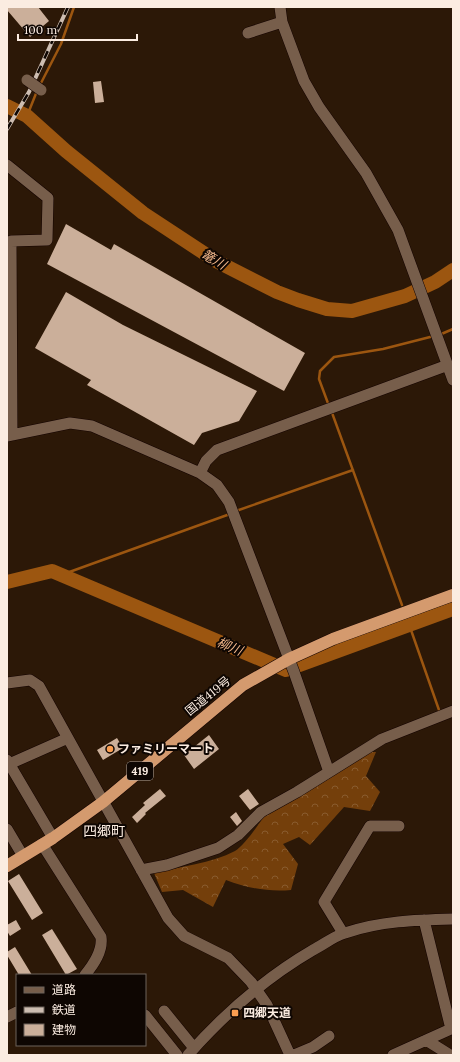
<svg xmlns="http://www.w3.org/2000/svg" width="460" height="1062" viewBox="0 0 460 1062" font-family="Lora,'Noto Sans JP',serif">
  <style>
    .forest { fill: url(#forest-crowns) }
    .lines { fill: none; stroke-linecap: round; stroke-linejoin: round }
    .stream { stroke: #9c5610; stroke-width: 2.5 }
    .river { stroke: #9c5610; stroke-width: 14 }
    .building { fill: #cbaf9a }
    .minor-casing { stroke: #140300; stroke-width: 12 }
    .highway-casing { stroke: #140300; stroke-width: 13 }
    .minor { stroke: #775e4b; stroke-width: 11 }
    .highway { stroke: #d49a6e; stroke-width: 12 }
    .rail-casing { stroke: #cdbdb1; stroke-width: 4 }
    .rail { stroke: #0e0602; stroke-width: 2.5; stroke-dasharray: 8; stroke-linecap: butt }
    .minor-bridge-casing { stroke: #140300; stroke-width: 12; stroke-linecap: butt }
    .minor-bridge { stroke: #775e4b; stroke-width: 11 }
    .poi-dot { fill: #fb9e51; stroke: #0e0602; stroke-width: 1.5 }
    .labels { text-anchor: middle; stroke-width: 4; stroke-linejoin: round; paint-order: stroke }
    .shield { fill: #0e0602; stroke: #b4a79e; stroke-width: 1 }
    .shield-label { font-size: 11px; font-weight: bold; fill: #fbece1 }
    .street-label { font-size: 12px; fill: #fbece1; stroke: #0e0602 }
    .poi-label { font-size: 12px; font-weight: bold; fill: #fbece1; stroke: #0e0602; text-anchor: start }
    .water-label { font-size: 13px; font-style: italic; fill: #f3b88c; stroke: #0e0602 }
    .quarter-label { font-size: 14px; fill: #fbece1; stroke: #0e0602 }
  </style>
  <defs>
    <pattern id="forest-crowns" width="20" height="18" patternUnits="userSpaceOnUse"><rect width="20" height="18" fill="#743f0b"/><path d="M2 6a3 3 0 1 1 6 0M12 15a3 3 0 1 1 6 0" fill="none" stroke="#895b2e"/></pattern>
  </defs>
  <rect width="100%" height="100%" fill="#2c1807"/>
  <path class="forest" d="M367,752H376L366,776L380,792L370,811L344,807L310,845L299,837L283,844L298,864L291,890C268,892 247,888 226,880L213,907L183,890L162,892L154,873C179,867 212,863 235,851C245,845 262,820 268,810Z"/>
  <g class="lines">
    <path class="stream" d="M40,85L61,44L74,7
      M27,116L37,91
      M439,335L453,329
      M329,406L319,379L320,371L334,357L383,349L434,336
      M331,410L402,605
      M236,511L353,470
      M61,575L230,514
      M411,630L439,710"/>
    <path class="river" d="M7,106L27,116L66,151L143,213L216,261L277,292L298,300L327,309L352,311L405,296L435,282L453,270
      M7,582L52,571L286,670L453,609"/>
  </g>
  <path class="building" d="M7,7H38L49,21L30,37L7,10Z
    M101,81L104,102L95,103L93,82Z
    M66,224L111,250L114,244L305,353L284,391L47,264Z
    M66,292L123,325L257,391L239,421L202,433L194,445L87,385L91,380L35,348Z
    M209,735L219,749L194,769L184,755Z
    M117,738L123,748L103,760L97,750Z
    M160,789L166,796L145,813L146,814L137,823L132,817L145,805L143,803Z
    M248,789L259,804L250,810L239,796Z
    M236,812L242,821L237,826L230,817Z
    M19,874L43,913L32,920L8,881Z
    M16,920L21,929L10,936L7,931V925Z
    M52,929L77,969L66,975L42,935Z
    M15,947L32,975H19L7,955V952Z"/>
  <g class="lines">
    <defs>
      <path id="minor" d="M280,7L282,22L304,81L319,107L366,173L398,230L453,380
        M248,33L282,22
        M7,165L48,198L47,240L11,241L12,435
        M7,436L70,423L92,426L200,473L217,485L229,502L294,672L329,772
        M200,473L206,461L217,450L448,365
        M7,683L30,680L39,686L168,918L184,936L228,958L251,982L267,1005L290,1055
        M7,760L53,838
        M7,765L68,738
        M7,829L23,856
        M42,844L101,937C103,951 94,964 85,975
        M141,870L167,865L218,848L238,835L261,812L297,792L382,739L453,711
        M424,920L451,1029
        M343,933L324,902L370,826H399
        M164,1011L194,1048
        M145,1015L177,1055
        M7,1017L17,1012
        M426,1040L450,1055
        M188,1055C225,1013 265,978 313,950C323,945 334,936 345,933C380,921 416,920 453,919
        M294,1055L313,1047L329,1036
        M393,1055L453,1028"/>
      <path id="highway" d="M7,866L53,838L103,802L243,685L289,659L333,639L453,595"/>
    </defs>
    <use href="#minor" class="minor-casing"/>
    <use href="#highway" class="highway-casing"/>
    <use href="#minor" class="minor"/>
    <use href="#highway" class="highway"/>
    <defs>
      <path id="rail" d="M7,129L29,92L68,7"/>
    </defs>
    <use href="#rail" class="rail-casing"/>
    <use href="#rail" class="rail"/>
    <defs>
      <path id="minor-bridge" d="M27,80L41,90"/>
    </defs>
    <use href="#minor-bridge" class="minor-bridge-casing"/>
    <use href="#minor-bridge" class="minor-bridge"/>
  </g>
  <g class="poi-dot">
    <circle cx="110" cy="749" r="4"/>
    <rect x="231" y="1009" width="8" height="8" rx="2"/>
  </g>
  <g class="labels">
    <rect class="shield" x="127" y="762" width="26" height="18" rx="3"/>
    <g class="shield-label">
      <text x="140" y="775">419</text>
    </g>
    <g class="street-label">
      <text transform="translate(208 696) rotate(-39)" y="4">国道419号</text>
    </g>
    <g class="poi-label">
      <text x="118" y="753">ファミリーマート</text>
      <text x="243" y="1017">四郷天道</text>
    </g>
    <g class="water-label">
      <text transform="translate(214 259) rotate(30)" y="5">篭川</text>
      <text transform="translate(230 646) rotate(23)" y="5">柳川</text>
    </g>
    <g class="quarter-label">
      <text x="104" y="836">四郷町</text>
    </g>
  </g>
  <rect width="460" height="1062" fill="none" stroke="#fbece1" stroke-width="16"/>
  <rect x="16" y="974" width="130" height="72" fill="#0e0602" stroke="#6d625b"/>
  <rect x="24" y="987" width="20" height="6" fill="#775e4b" stroke="#6d625b"/>
  <text x="52" y="994" font-size="12" fill="#fbece1">道路</text>
  <rect x="24" y="1007" width="20" height="6" fill="#cdbdb1" stroke="#6d625b"/>
  <text x="52" y="1014" font-size="12" fill="#fbece1">鉄道</text>
  <rect x="24" y="1024" width="20" height="12" fill="#cbaf9a" stroke="#6d625b"/>
  <text x="52" y="1034" font-size="12" fill="#fbece1">建物</text>
  <path d="M18 34v6h119v-6" fill="none" stroke="#fbece1" stroke-width="2"/>
  <text x="24" y="34" font-size="12" fill="#fbece1" stroke="#0e0602" stroke-width="3" paint-order="stroke">100 m</text>
</svg>
